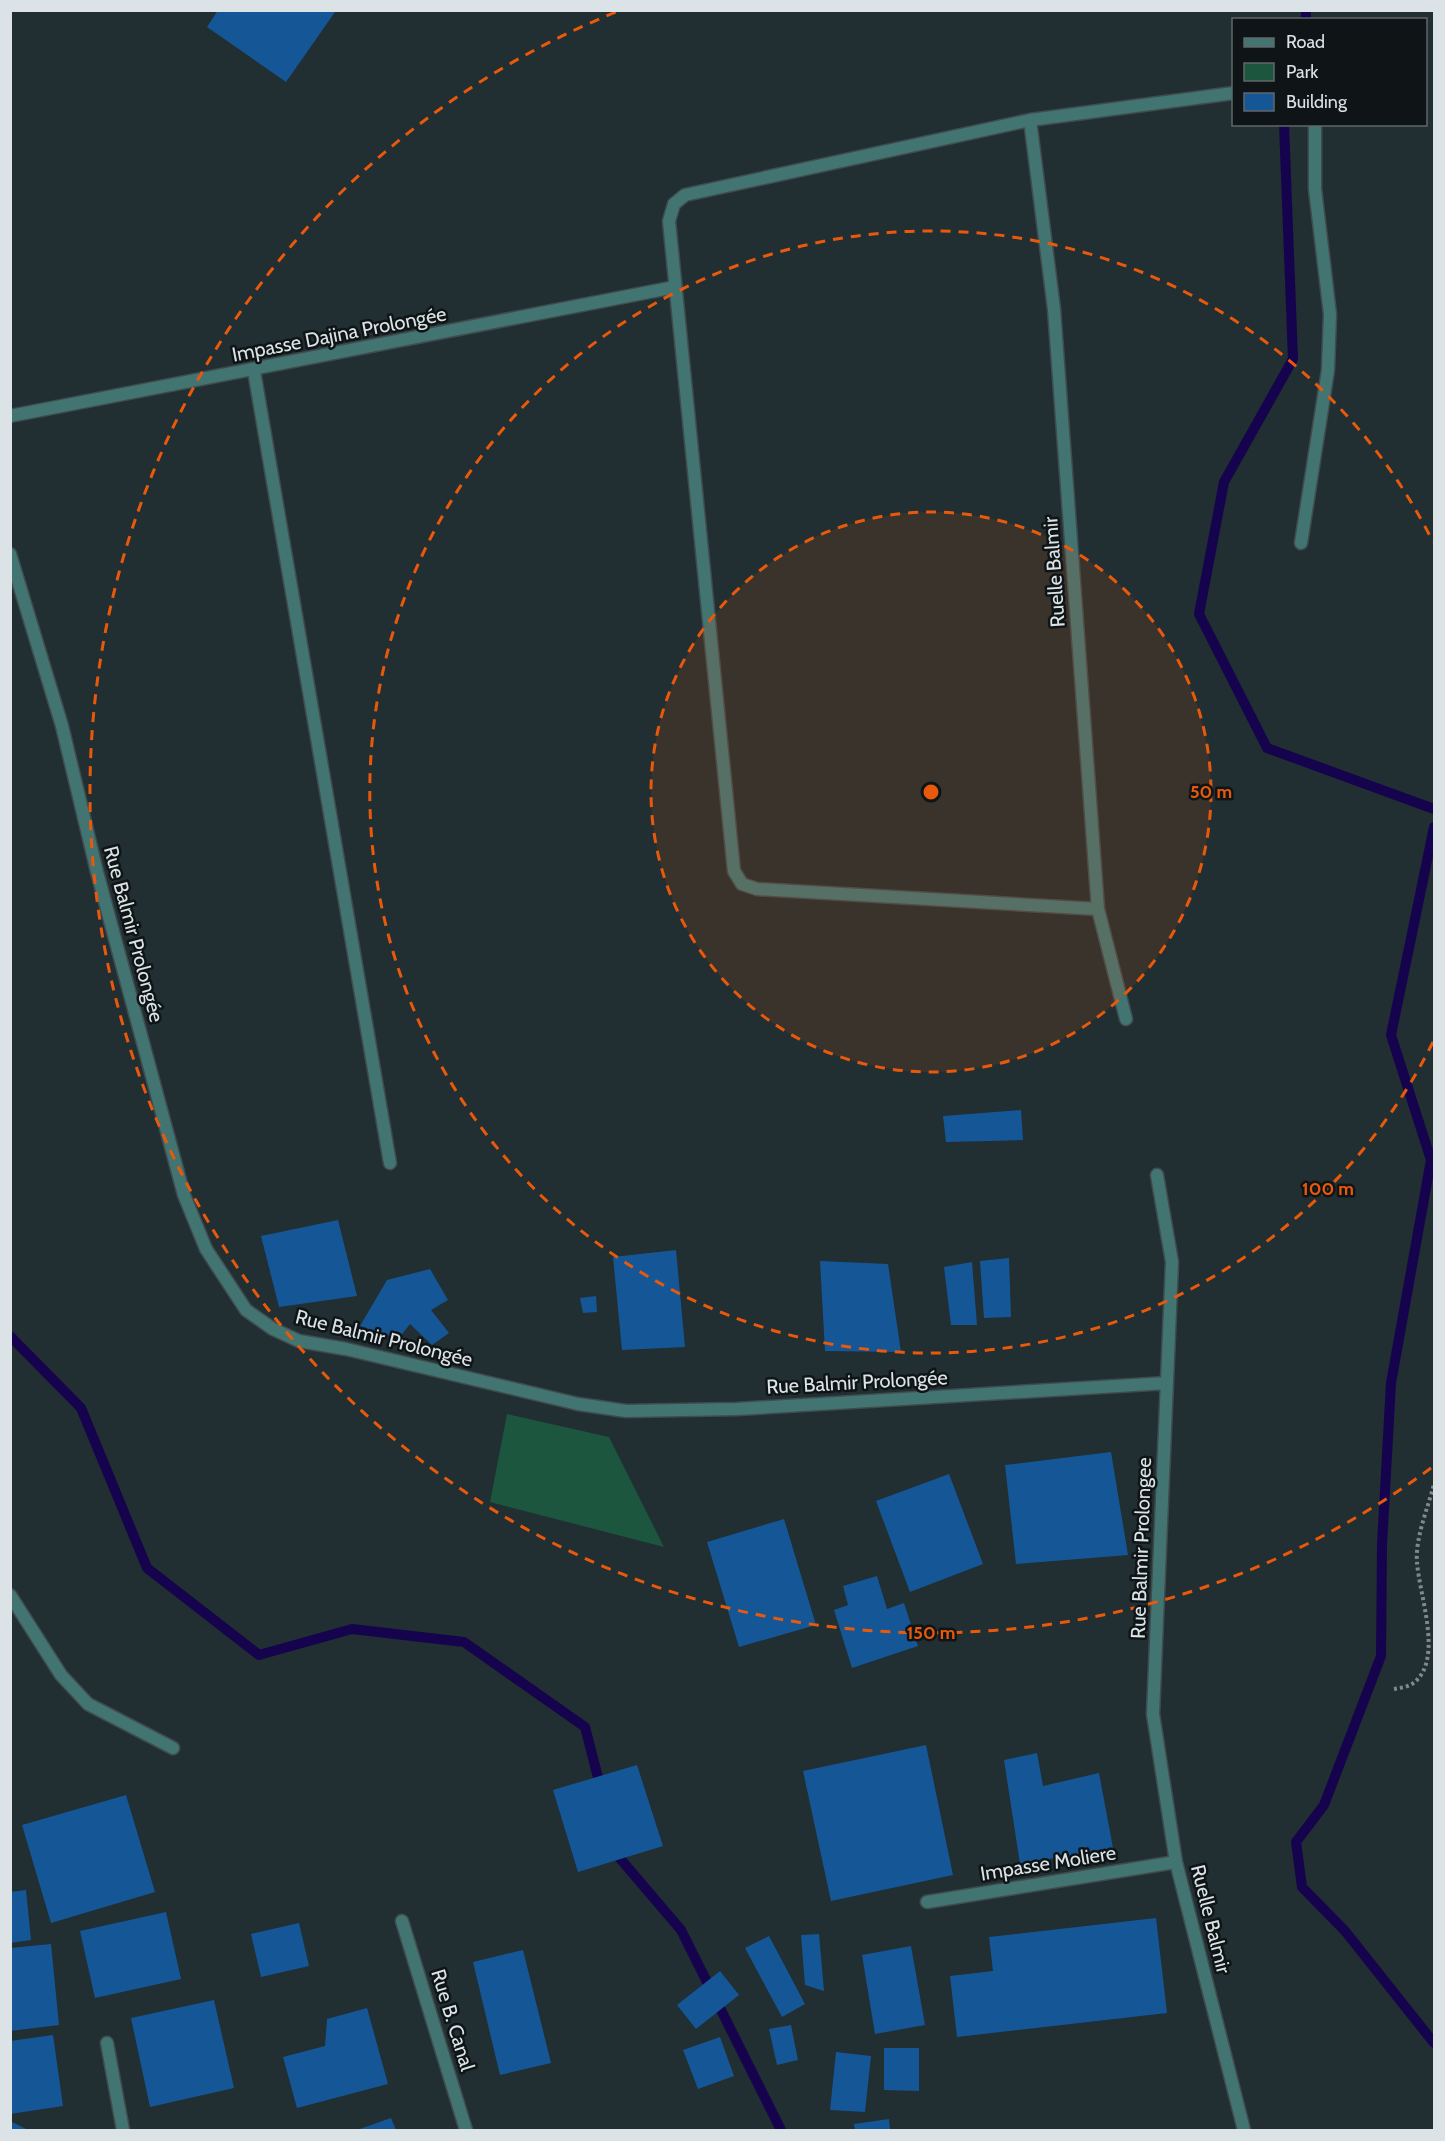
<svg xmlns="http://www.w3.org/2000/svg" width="1445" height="2141" viewBox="0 0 1445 2141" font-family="Cabin,sans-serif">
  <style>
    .green { fill: #1c563f }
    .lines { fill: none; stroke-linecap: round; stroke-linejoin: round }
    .stream { stroke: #16034e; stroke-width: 10 }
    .building { fill: #155796 }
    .street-casing { stroke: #3f4b4f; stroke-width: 15 }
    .path { stroke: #7e898c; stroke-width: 4; stroke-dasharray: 3 3; stroke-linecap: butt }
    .street { stroke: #427472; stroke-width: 12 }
    .ring { fill: none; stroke: #e8590c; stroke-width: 3; stroke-dasharray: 10 8 }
    .labels { text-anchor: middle; stroke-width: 5; stroke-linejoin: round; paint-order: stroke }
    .street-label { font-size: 20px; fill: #dbe3e6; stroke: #0f1517 }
    .centre { fill: #e8590c; stroke: #0f1517; stroke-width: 3 }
    .ring-label { font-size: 18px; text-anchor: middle; font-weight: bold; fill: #e8590c; stroke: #0f1517; stroke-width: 5; stroke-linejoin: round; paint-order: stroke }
  </style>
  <rect width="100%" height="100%" fill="#212e32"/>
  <path class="green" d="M507,1414L609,1437L664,1547L490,1502Z"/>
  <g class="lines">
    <path class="stream" d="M1306,10V20
      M1284,124L1293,359L1224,482L1199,614L1267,748L1434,809
      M1434,827L1391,1035L1431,1160L1391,1383L1382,1545L1381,1656L1324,1805L1296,1842L1302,1887L1345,1931L1434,2043
      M10,1336L81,1408L147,1568L259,1655L352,1629L464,1642L585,1727L601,1789
      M616,1848L618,1856L681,1930L781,2130"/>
  </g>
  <path class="building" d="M218,10H333L335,12L286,82L207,27Z
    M1021,1110L1023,1140L946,1142L943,1116Z
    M338,1220L357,1296L279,1307L261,1236Z
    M676,1250L685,1347L622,1350L613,1257Z
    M1009,1258L1011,1317L984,1318L980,1261Z
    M820,1261L888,1264L901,1352L825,1351Z
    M972,1262L977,1325H951L944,1267Z
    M430,1269L448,1300L431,1310L449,1333L432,1345L410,1324L398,1339L360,1326L387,1280Z
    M596,1296L597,1312L583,1313L580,1298Z
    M1111,1452L1128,1555L1016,1564L1005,1465Z
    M949,1474L983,1564L910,1592L876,1501Z
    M784,1519L816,1625L739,1647L707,1542Z
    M877,1576L887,1609L904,1603L918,1646L852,1668L834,1610L848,1605L843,1586Z
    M926,1745L953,1875L831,1901L803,1771Z
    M1037,1753L1043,1786L1099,1773L1113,1848L1020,1864L1004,1760Z
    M637,1765L663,1846L578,1872L553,1790Z
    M126,1795L155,1892L51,1923L22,1825Z
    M26,1890L31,1940L10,1943V1892Z
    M166,1912L181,1979L95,1998L80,1931Z
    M1156,1918L1167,2013L957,2037L950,1976L993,1971L989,1937Z
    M299,1923L309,1966L261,1977L251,1934Z
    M819,1934L824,1991L805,1985L801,1935Z
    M769,1936L805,2004L782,2017L745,1948Z
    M51,1944L59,2025L10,2031V1948Z
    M911,1946L925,2025L875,2034L862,1955Z
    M523,1950L551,2063L500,2075L473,1962Z
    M720,1971L739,1995L696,2029L677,2005Z
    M214,2000L234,2088L150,2107L131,2018Z
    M367,2008L388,2084L297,2108L283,2057L325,2046L327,2019Z
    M791,2025L798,2060L777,2065L769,2029Z
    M53,2035L63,2106L10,2114V2041Z
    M720,2037L734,2076L698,2089L683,2050Z
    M884,2048H919V2091L884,2090Z
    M836,2052L871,2056L865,2112L830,2110Z
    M391,2118L396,2130H357Z
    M889,2119L890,2130H855L854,2124Z
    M10,2121L28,2130H10Z"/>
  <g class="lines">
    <defs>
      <path id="street" d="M1030,120L1054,309L1098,909L1126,1019
        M254,371L390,1163
        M10,416L675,287
        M1301,543L1328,370L1330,314L1315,189V124
        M10,554L62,726L97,872L184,1195L206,1249L246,1310L273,1329L299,1341L346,1349L578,1404L626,1411L737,1409L1167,1383
        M1098,909L757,889L742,884L734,871L669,221L674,204L685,195L1030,120L1234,93
        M1157,1175L1172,1262L1153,1714L1176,1862L1244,2130
        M10,1595L61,1675L88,1704L173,1748
        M927,1902L1176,1862
        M402,1921L466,2130
        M107,2043L123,2130"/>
    </defs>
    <use href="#street" class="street-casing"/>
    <path class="path" d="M1394,1689C1400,1688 1407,1687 1412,1684C1445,1662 1419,1595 1417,1562C1415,1538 1428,1508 1434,1484"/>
    <use href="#street" class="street"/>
  </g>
  <circle cx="931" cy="792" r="280" fill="#e8590c" fill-opacity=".12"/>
  <g class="ring">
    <circle cx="931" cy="792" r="280"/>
    <path d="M1433 1042A561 561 0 1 1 1433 542"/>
    <path d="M1431 1468A841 841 0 1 1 616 12"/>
  </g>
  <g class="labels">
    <g class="street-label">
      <text transform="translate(339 334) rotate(-11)" y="7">Impasse Dajina Prolongée</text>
      <text transform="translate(1054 572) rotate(-94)" y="7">Ruelle Balmir</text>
      <text transform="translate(134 934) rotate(75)" y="7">Rue Balmir Prolongée</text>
      <text transform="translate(384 1338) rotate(14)" y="7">Rue Balmir Prolongée</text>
      <text transform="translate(857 1382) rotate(-3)" y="7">Rue Balmir Prolongée</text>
      <text transform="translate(1141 1548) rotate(-88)" y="7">Rue Balmir Prolongee</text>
      <text transform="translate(1048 1863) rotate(-9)" y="7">Impasse Moliere</text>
      <text transform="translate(1211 1919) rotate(76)" y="7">Ruelle Balmir</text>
      <text transform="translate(453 2020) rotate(73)" y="7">Rue B. Canal</text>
    </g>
  </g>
  <circle cx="931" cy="792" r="9" class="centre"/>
  <g class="ring-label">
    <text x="1211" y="798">50 m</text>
    <text x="1328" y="1195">100 m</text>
    <text x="931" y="1639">150 m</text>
  </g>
  <rect width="1445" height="2141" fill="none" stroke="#dbe3e6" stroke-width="24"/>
  <rect x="1232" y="18" width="195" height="108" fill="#0f1517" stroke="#61676a" stroke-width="1.5"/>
  <rect x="1244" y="38" width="30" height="9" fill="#427472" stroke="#61676a" stroke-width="1.5"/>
  <text x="1286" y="48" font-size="18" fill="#dbe3e6">Road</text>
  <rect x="1244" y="63" width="30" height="18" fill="#1c563f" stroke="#61676a" stroke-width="1.5"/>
  <text x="1286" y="78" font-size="18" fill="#dbe3e6">Park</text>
  <rect x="1244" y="93" width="30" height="18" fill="#155796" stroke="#61676a" stroke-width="1.5"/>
  <text x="1286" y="108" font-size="18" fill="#dbe3e6">Building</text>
</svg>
